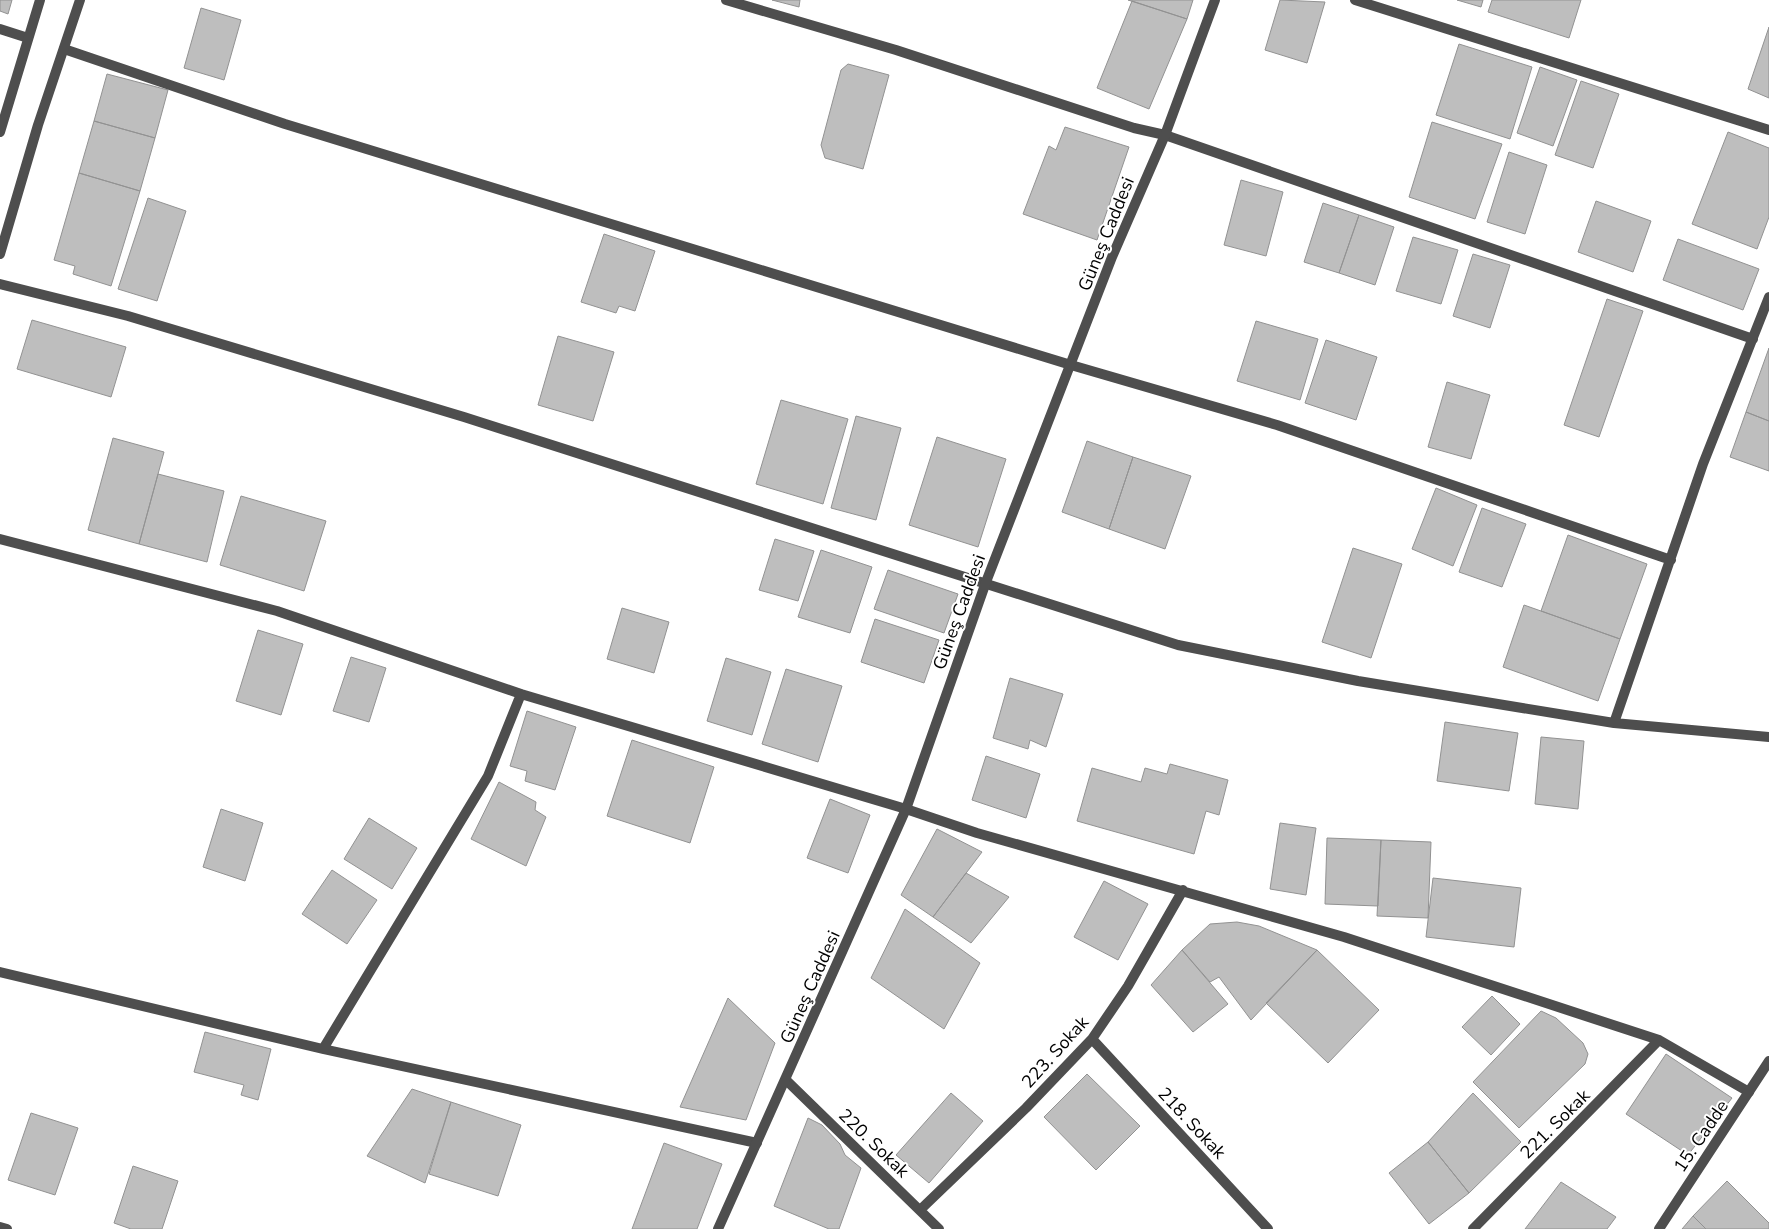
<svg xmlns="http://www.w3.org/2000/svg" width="1769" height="1229" viewBox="0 0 1769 1229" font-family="'Nunito Sans',sans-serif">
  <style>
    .building { fill: #bebebe; stroke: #929292 }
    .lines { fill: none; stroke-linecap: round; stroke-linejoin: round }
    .minor { stroke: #4e4e4e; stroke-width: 10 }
    .tertiary { stroke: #4e4e4e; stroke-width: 10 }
    .labels { text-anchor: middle; stroke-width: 4; stroke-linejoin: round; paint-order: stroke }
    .street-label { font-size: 18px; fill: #000; stroke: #fff }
  </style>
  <rect width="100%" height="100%" fill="#fff"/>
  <path class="building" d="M0,0H12L8,14L0,11Z
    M772,0H800L799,7Z
    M1128,0H1193L1187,19Z
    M1280,0L1325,2L1307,63L1265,50Z
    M1457,0H1483L1481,7Z
    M1492,0H1581L1569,38L1488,12Z
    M1132,1L1187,19L1149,109L1097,88Z
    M201,8L241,20L224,80L184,68Z
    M1769,27V98L1748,89Z
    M1459,44L1532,67L1510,139L1436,115Z
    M848,64L889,75L863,169L825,158L821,145L841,70Z
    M1540,67L1577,80L1553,146L1517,133Z
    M107,74L168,90L155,138L94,121Z
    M1581,81L1619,94L1593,168L1555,155Z
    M94,121L155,138L140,191L79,173Z
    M1432,122L1502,144L1475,219L1409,197Z
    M1065,127L1129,147L1097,240L1023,214L1049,146L1056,150Z
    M1728,132L1769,148V217L1757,249L1692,224Z
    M1509,152L1547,165L1525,234L1487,222Z
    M79,173L140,191L111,286L73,274L75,266L54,260Z
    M1241,180L1283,192L1266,256L1224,245Z
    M148,198L186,211L157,301L118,289Z
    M1596,201L1651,221L1633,272L1578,252Z
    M1323,203L1359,215L1339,273L1304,262Z
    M1359,215L1394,227L1375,285L1339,273Z
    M604,234L655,251L635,311L619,306L616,313L581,302Z
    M1413,237L1458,250L1441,304L1396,291Z
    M1678,239L1759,269L1743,310L1663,280Z
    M1473,254L1510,265L1490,328L1453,316Z
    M1607,299L1643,311L1599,437L1564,425Z
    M32,320L126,347L111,397L17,369Z
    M1256,321L1318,339L1300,400L1237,381Z
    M558,336L614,352L593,421L538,405Z
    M1326,340L1377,357L1356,420L1305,403Z
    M1769,348V421L1746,412Z
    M1447,382L1490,395L1471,459L1428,447Z
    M781,400L848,419L823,504L756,484Z
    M1746,412L1769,421V471L1730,457Z
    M856,416L901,428L876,520L831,508Z
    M937,437L1006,459L978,547L909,525Z
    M113,438L164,452L139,544L88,530Z
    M1087,441L1133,457L1109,529L1062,512Z
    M1133,457L1191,476L1165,549L1109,529Z
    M158,474L224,491L207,562L139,544Z
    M1436,488L1477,505L1453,566L1412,549Z
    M241,496L326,521L304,591L220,565Z
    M1482,508L1526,524L1502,587L1459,572Z
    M1568,535L1647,564L1620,639L1541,611Z
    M775,539L814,551L798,601L759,590Z
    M1353,548L1402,564L1371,658L1322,642Z
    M821,550L872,567L850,633L798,617Z
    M888,570L958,594L944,633L874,609Z
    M1524,605L1620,639L1598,701L1503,667Z
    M622,608L669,622L654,673L607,659Z
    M875,619L939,640L924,683L861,662Z
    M258,630L303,644L281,715L236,701Z
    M351,657L386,668L369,722L333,711Z
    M726,658L771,672L752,735L707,721Z
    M786,669L842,686L818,762L762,744Z
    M1010,678L1063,694L1046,747L1030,740L1028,749L993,738Z
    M527,711L576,727L555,790L525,781L527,771L510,766Z
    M1445,722L1518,733L1509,791L1437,781Z
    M1541,737L1584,741L1578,809L1535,804Z
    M632,740L714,767L690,843L607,816Z
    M986,756L1040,774L1026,818L972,800Z
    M1170,764L1228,780L1219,815L1206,811L1194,854L1077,821L1092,768L1141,782L1145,768L1167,774Z
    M499,782L536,802L535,810L546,817L526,866L471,839Z
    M830,799L870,815L848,873L807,858Z
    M221,809L263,823L245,881L203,867Z
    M369,818L417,848L392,889L344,859Z
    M1280,823L1316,828L1306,895L1270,889Z
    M937,829L982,852L933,917L901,895Z
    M1327,838L1381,840L1378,906L1325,904Z
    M1381,840L1431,842L1428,918L1377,916Z
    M332,870L377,900L347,944L302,914Z
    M966,873L1009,897L971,943L933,917Z
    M1433,878L1521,888L1514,947L1426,937Z
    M1104,881L1148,904L1118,960L1074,937Z
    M905,909L980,963L944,1029L871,978Z
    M1237,922L1259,926L1317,950L1251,1020L1219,977L1210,982L1182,950L1210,924Z
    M1182,950L1228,1004L1193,1032L1151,985Z
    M1317,950L1379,1010L1328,1063L1266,1003Z
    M1492,996L1520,1024L1491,1055L1462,1027Z
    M728,998L775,1043L746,1120L680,1107Z
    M1541,1011L1556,1018L1583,1043L1588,1054L1585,1064L1519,1128L1473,1082Z
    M205,1032L271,1049L258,1100L241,1095L244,1085L194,1072Z
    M1666,1054L1732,1098L1688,1155L1626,1114Z
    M1087,1074L1140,1126L1096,1170L1044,1117Z
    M412,1089L451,1102L425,1183L367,1156Z
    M951,1093L983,1121L929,1183L896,1155Z
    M1473,1093L1521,1142L1469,1193L1428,1142Z
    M451,1102L521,1125L498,1196L429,1174Z
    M31,1113L78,1128L55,1195L8,1180Z
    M808,1118L822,1125L840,1144L845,1155L861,1168L839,1229H829L774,1206Z
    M1428,1142L1469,1193L1429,1224L1389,1173Z
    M664,1143L722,1164L697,1229H632Z
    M133,1166L178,1181L162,1229H131L114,1223Z
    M1727,1181L1769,1223V1229H1706L1693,1216Z
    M1561,1182L1616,1217L1607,1229H1525Z
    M1693,1216L1706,1229H1682Z"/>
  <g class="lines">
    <path class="minor" d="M726,0L896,50L1134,128L1165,135L1753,339
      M1355,0L1769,130
      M0,29L28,38
      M64,49L285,124L1071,365L1277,425L1671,560
      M0,284L128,316L464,417L1178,645L1358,681L1614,723L1769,737
      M0,539L277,611L521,694L906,809L977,833L1344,937L1659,1040L1749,1092
      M1614,723L1703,464L1769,297
      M0,972L323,1049L757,1143
      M1092,1039L1268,1229
      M323,1049L488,776L521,694
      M786,1080L939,1229
      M920,1210L1026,1108L1092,1039L1128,986L1183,890
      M0,1227L7,1229
      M1473,1229L1659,1040"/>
    <path class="tertiary" d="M0,132L40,0
      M0,254L38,125L80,0
      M718,1229L906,809L986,582L1112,257L1165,135L1215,0
      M1659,1229L1769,1061"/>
  </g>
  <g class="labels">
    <g class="street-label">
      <text transform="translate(1106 234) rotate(-68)" y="6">Güneş Caddesi</text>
      <text transform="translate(959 612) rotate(-70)" y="6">Güneş Caddesi</text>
      <text transform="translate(810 987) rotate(-66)" y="6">Güneş Caddesi</text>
      <text transform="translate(1055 1052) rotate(-48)" y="6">223. Sokak</text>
      <text transform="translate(1192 1123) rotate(47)" y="6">218. Sokak</text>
      <text transform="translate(1555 1124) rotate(-45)" y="6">221. Sokak</text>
      <text transform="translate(1701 1136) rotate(-56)" y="6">15. Cadde</text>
      <text transform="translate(874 1143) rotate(44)" y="6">220. Sokak</text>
    </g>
  </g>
</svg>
